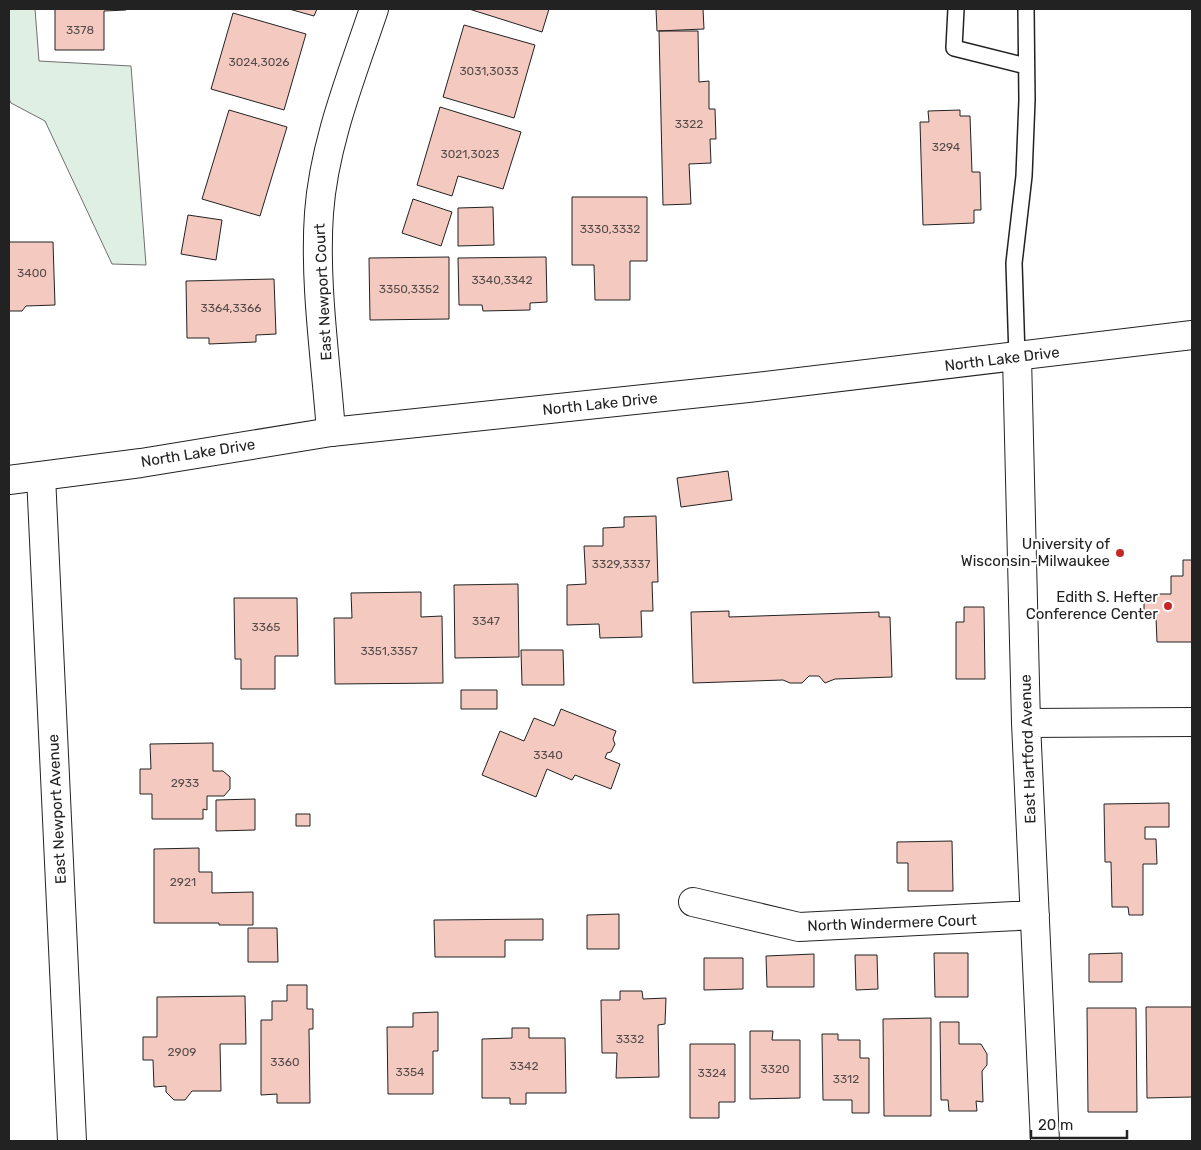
<svg xmlns="http://www.w3.org/2000/svg" width="1201" height="1150" viewBox="0 0 1201 1150" font-family="Rubik,sans-serif">
  <style>
    .green { fill: #e0efe3; stroke: #6f6f6f }
    .building { fill: #f3c9c0; stroke: #222 }
    .lines { fill: none; stroke-linecap: round; stroke-linejoin: round }
    .lane-casing { stroke: #222; stroke-width: 18 }
    .street-casing { stroke: #222; stroke-width: 30 }
    .primary-casing { stroke: #222; stroke-width: 30 }
    .lane { stroke: #fff; stroke-width: 15 }
    .street { stroke: #fff; stroke-width: 28 }
    .primary { stroke: #fff; stroke-width: 28 }
    .poi-dot { fill: #c62828; stroke: #fff; stroke-width: 2 }
    .labels { text-anchor: middle; stroke-width: 4; stroke-linejoin: round; paint-order: stroke }
    .number-label { font-size: 12px; fill: #564c4a }
    .street-label { font-size: 15px; fill: #222; stroke: #fff }
    .poi-label { font-size: 15px; fill: #222; stroke: #fff; text-anchor: end }
  </style>
  <rect width="100%" height="100%" fill="#fff"/>
  <path class="green" d="M9,9H35L39,61L131,66L146,265L112,264L45,121L11,103L9,99Z"/>
  <path class="building" d="M55,9H126V10L104,11V50H55Z
    M289,9H317L314,16Z
    M469,9H549L542,32Z
    M656,9H703L704,29L657,31Z
    M233,13L306,34L284,110L211,89Z
    M464,25L535,45L514,118L443,97Z
    M659,31H698L699,82L709,81V109H715L716,139H710L711,163L689,164L691,204L663,205Z
    M440,107L521,132L503,189L458,176L452,196L417,185Z
    M229,110L287,127L260,216L202,199Z
    M960,110V116H970L972,172H980L981,210H974V223L923,225L920,122H929L928,111Z
    M572,197H647V261H630V300H595L594,265H572Z
    M413,199L452,212L441,246L402,233Z
    M493,207L494,245L458,246V208Z
    M188,215L222,220L216,260L181,254Z
    M9,242H53L55,305L26,306L22,311H9Z
    M449,257V319L370,320L369,258Z
    M546,257L547,302L530,303V310L483,311L482,305H459L458,258Z
    M274,279L276,334L256,335V342L209,344V338H187L186,281Z
    M728,471L732,500L681,507L677,478Z
    M656,516L658,582H652L653,611H641L642,637L600,638L599,624L567,625V585L586,584L584,546H603V528L624,527V517Z
    M1183,560H1192V642H1157L1156,618H1144V594H1171V576H1183Z
    M518,584L519,657L455,658L454,585Z
    M421,592V617L442,616L443,683L335,684L334,618H352L351,593Z
    M234,598H297L298,656H275V689H241V659H235Z
    M964,607H984L985,679H956V622H964Z
    M729,611V617L879,612V617H890L892,677L835,679L825,683L819,676H809L802,683H790L783,680L693,683L691,612Z
    M521,650H563L564,685H522Z
    M461,690H497V709H461Z
    M561,709L616,731L613,739L615,744L611,752L607,753L605,758L620,764L611,789L575,775L572,780L547,769L536,797L482,775L500,731L524,741L534,718L554,726Z
    M213,743V771H223L230,777V789L224,796H207V810L203,809V819H152V794H140V769H151L150,744Z
    M255,799V830L216,831V800Z
    M1169,803V827H1145V839H1156L1157,864H1143V915H1129L1128,907H1112L1111,862H1105L1104,804Z
    M296,814H310V826H296Z
    M952,841L953,891H908V863H897V842Z
    M199,848V872H212V893L253,892V925H219V923H154V849Z
    M619,914V949H587V915Z
    M543,919V940H505V957H435L434,920Z
    M248,928H277L278,962H248Z
    M934,953H968V997H935Z
    M1122,953V982H1089V954Z
    M814,954V987H767L766,956Z
    M855,955H877L878,989L856,990Z
    M704,958H743V989L704,990Z
    M287,985H307V1009H313V1029H309L310,1103H277V1094L261,1095V1020H272V1001H287Z
    M620,991H642L643,999L666,998L665,1024L658,1025L659,1077L616,1078L617,1053H602L601,1000H620Z
    M245,996L246,1044H220L221,1091H192L185,1100H174L166,1092V1086L154,1087L153,1060H143V1037H157V997Z
    M1146,1007H1192V1097L1147,1098Z
    M1087,1008H1136L1137,1112H1088Z
    M438,1012V1051H433V1094H388L387,1027H413V1013Z
    M931,1018V1116H884L883,1019Z
    M940,1022H959V1044H981L987,1054V1065L982,1071L983,1102L976,1101L977,1111H949L948,1100H941Z
    M512,1028H529V1038H565L566,1093H526V1104H510V1098H482V1039L512,1038Z
    M750,1031H773L772,1040H800V1098L750,1099Z
    M822,1034H838V1040H860V1058H869V1113H852V1100H823Z
    M690,1044H735V1102H719V1118H690Z"/>
  <g class="lines">
    <defs>
      <path id="lane" d="M956,9L954,48L1026,66
        M1017,357L1014,263L1024,176L1027,100L1026,9"/>
      <path id="street" d="M1017,357L1026,723L1045,1141
        M331,432C326,361 314,284 319,213C324,143 352,75 374,9
        M41,476L72,1141
        M1026,723L1192,722
        M693,902L799,927L1035,915"/>
      <path id="primary" d="M9,480L141,463L331,432L748,388L1192,335"/>
    </defs>
    <use href="#lane" class="lane-casing"/>
    <use href="#street" class="street-casing"/>
    <use href="#primary" class="primary-casing"/>
    <use href="#lane" class="lane"/>
    <use href="#street" class="street"/>
    <use href="#primary" class="primary"/>
  </g>
  <g class="poi-dot">
    <circle cx="1120" cy="553" r="5"/>
    <circle cx="1168" cy="606" r="5"/>
  </g>
  <g class="labels">
    <g class="number-label">
      <text x="80" y="34">3378</text>
      <text x="259" y="66">3024,3026</text>
      <text x="489" y="75">3031,3033</text>
      <text x="689" y="128">3322</text>
      <text x="946" y="151">3294</text>
      <text x="470" y="158">3021,3023</text>
      <text x="610" y="233">3330,3332</text>
      <text x="32" y="277">3400</text>
      <text x="502" y="284">3340,3342</text>
      <text x="409" y="293">3350,3352</text>
      <text x="231" y="312">3364,3366</text>
      <text x="621" y="568">3329,3337</text>
      <text x="486" y="625">3347</text>
      <text x="266" y="631">3365</text>
      <text x="389" y="655">3351,3357</text>
      <text x="548" y="759">3340</text>
      <text x="185" y="787">2933</text>
      <text x="183" y="886">2921</text>
      <text x="630" y="1043">3332</text>
      <text x="182" y="1056">2909</text>
      <text x="285" y="1066">3360</text>
      <text x="524" y="1070">3342</text>
      <text x="775" y="1073">3320</text>
      <text x="410" y="1076">3354</text>
      <text x="712" y="1077">3324</text>
      <text x="846" y="1083">3312</text>
    </g>
    <g class="street-label">
      <text transform="translate(323 292) rotate(-93)" y="5">East Newport Court</text>
      <text transform="translate(1002 359) rotate(-7)" y="5">North Lake Drive</text>
      <text transform="translate(600 404) rotate(-6)" y="5">North Lake Drive</text>
      <text transform="translate(198 453) rotate(-9)" y="5">North Lake Drive</text>
      <text transform="translate(1028 749) rotate(-92)" y="5">East Hartford Avenue</text>
      <text transform="translate(57 809) rotate(-93)" y="5">East Newport Avenue</text>
      <text transform="translate(892 923) rotate(-2)" y="5">North Windermere Court</text>
    </g>
    <g class="poi-label">
      <text x="1110" y="549">University of<tspan x="1110" dy="17">Wisconsin-Milwaukee</tspan></text>
      <text x="1158" y="602">Edith S. Hefter<tspan x="1158" dy="17">Conference Center</tspan></text>
    </g>
  </g>
  <rect width="1201" height="1150" fill="none" stroke="#222222" stroke-width="20"/>
  <path d="M1031 1130v8h96v-8" fill="none" stroke="#222222" stroke-width="2.5"/>
  <text x="1038" y="1130" font-size="15" fill="#222222" stroke="#ffffff" stroke-width="4" paint-order="stroke">20 m</text>
</svg>
